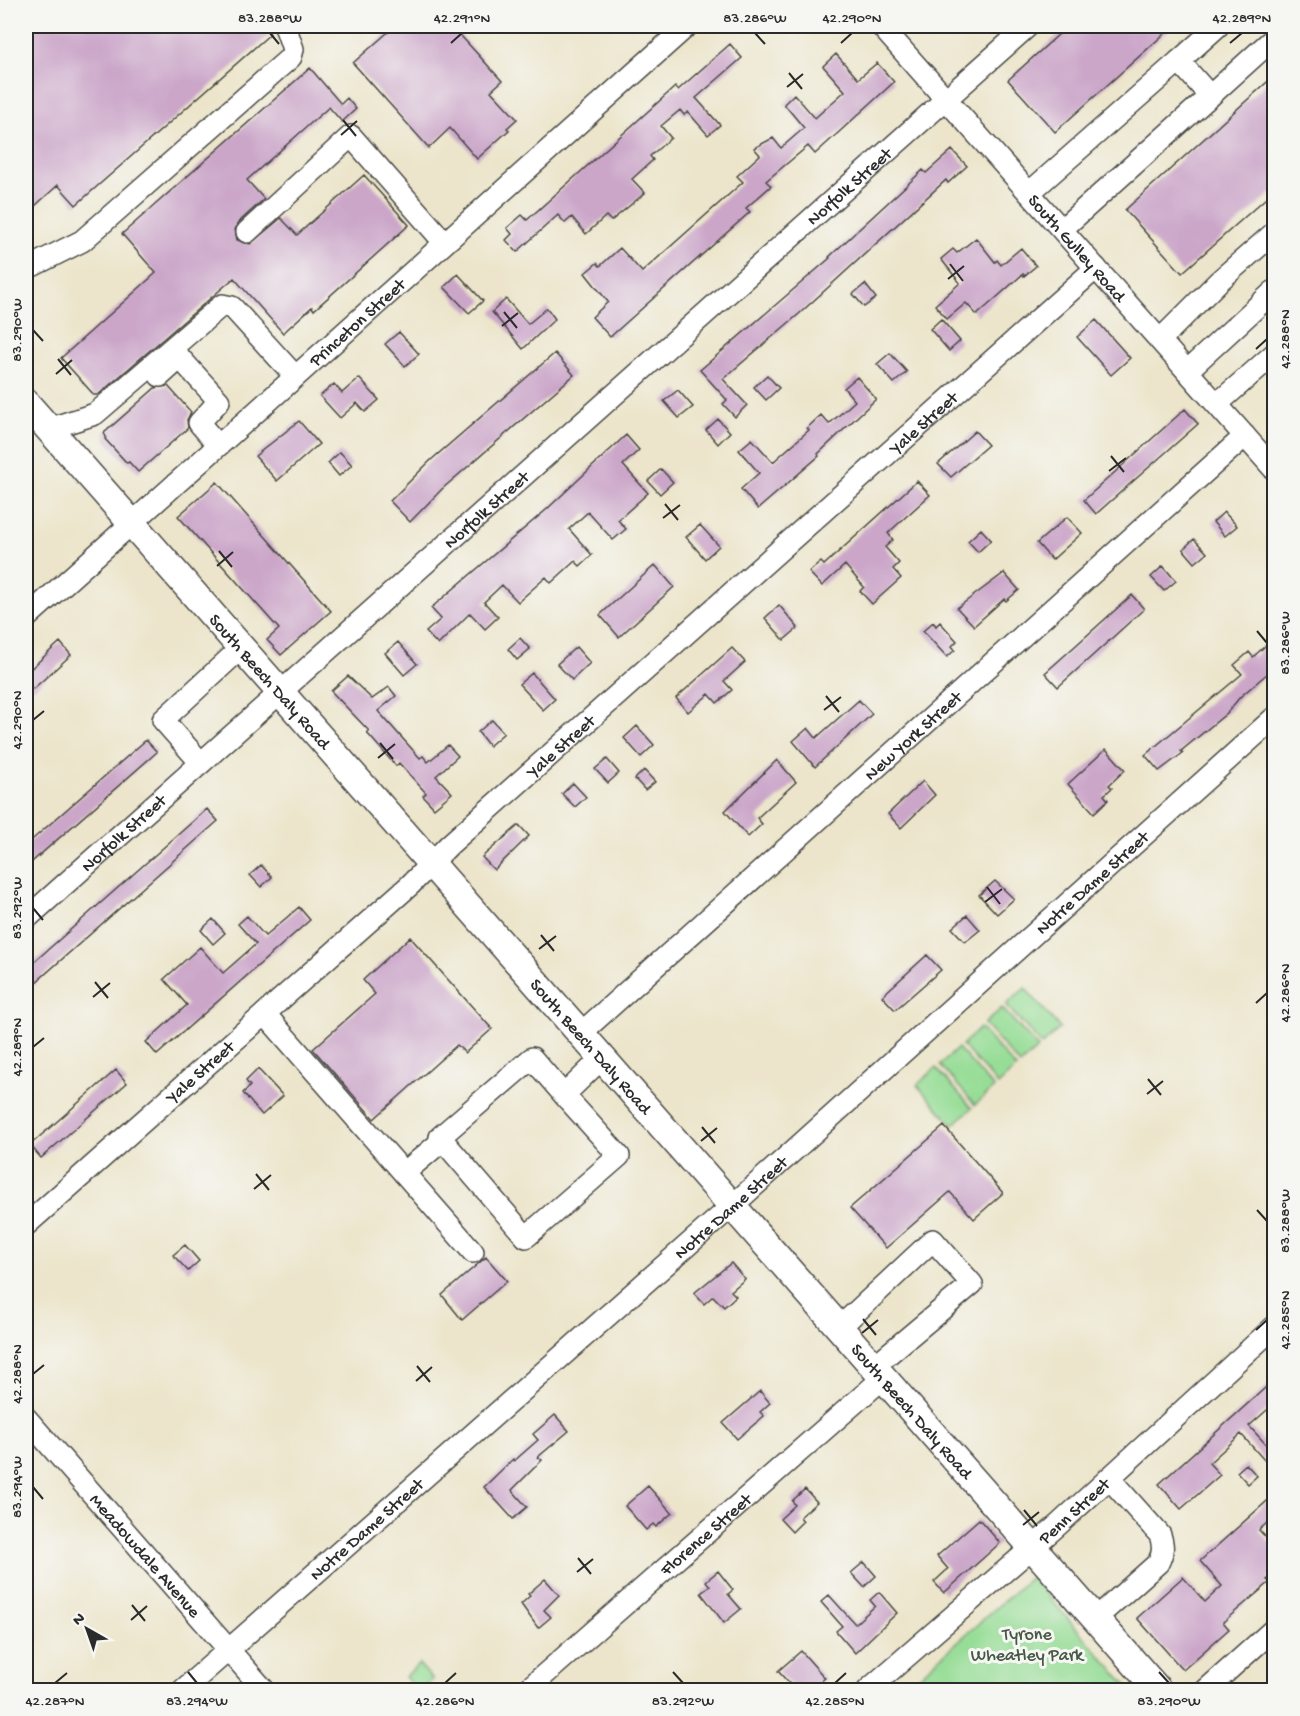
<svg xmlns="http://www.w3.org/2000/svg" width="1300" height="1716" viewBox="0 0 1300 1716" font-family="'Gochi Hand',sans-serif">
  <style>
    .green { fill: #97dd97; stroke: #618461; stroke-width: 1.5 }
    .building { fill: #cba6c9 }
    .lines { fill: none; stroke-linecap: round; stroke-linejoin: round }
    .minor-casing { stroke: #484743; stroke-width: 24 }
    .major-casing { stroke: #484743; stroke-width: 30 }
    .minor { stroke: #fff; stroke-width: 21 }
    .major { stroke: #fff; stroke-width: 27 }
    .ticks { fill: none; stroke: #2b2b2b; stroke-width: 2 }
    .labels { text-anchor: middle; stroke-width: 6; stroke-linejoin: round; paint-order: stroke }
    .street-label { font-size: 18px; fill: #2b2b2b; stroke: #f6f6f2 }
    .park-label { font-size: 18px; fill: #465846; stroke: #f6f6f2 }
    .neatline { fill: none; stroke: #2b2b2b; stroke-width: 2 }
    .ticks-label { font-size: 15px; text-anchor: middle; fill: #2b2b2b }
  </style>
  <rect width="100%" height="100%" fill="#f6f6f2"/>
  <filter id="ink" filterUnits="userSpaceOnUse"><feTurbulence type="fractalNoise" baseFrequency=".0167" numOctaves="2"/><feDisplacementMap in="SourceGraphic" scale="12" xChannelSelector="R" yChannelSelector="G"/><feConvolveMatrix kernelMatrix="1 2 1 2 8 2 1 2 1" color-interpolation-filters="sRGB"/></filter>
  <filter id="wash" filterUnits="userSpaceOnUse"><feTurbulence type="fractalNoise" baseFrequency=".008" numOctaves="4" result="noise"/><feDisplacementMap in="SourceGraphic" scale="24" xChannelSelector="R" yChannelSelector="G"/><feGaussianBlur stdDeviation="1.35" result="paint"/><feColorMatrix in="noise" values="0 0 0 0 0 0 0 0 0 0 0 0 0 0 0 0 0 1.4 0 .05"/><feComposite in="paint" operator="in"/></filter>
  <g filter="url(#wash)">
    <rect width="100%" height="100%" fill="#ece5cb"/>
    <path class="green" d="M1025,988L1060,1028L1042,1045L1006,1005Z
      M1002,1008L1038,1048L1020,1065L984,1024Z
      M980,1028L1016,1068L998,1085L962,1045Z
      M958,1048L994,1088L975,1105L940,1065Z
      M936,1068L972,1108L953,1125L917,1085Z
      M1031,1577L1131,1690H903Z
      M419,1664L433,1680L417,1690L405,1677Z"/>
    <g id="blocks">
      <path class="building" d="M36,26H263L270,34L76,205L58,185L26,214V35Z
        M395,26H452L502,81L491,91L517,119L507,128L509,130L477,159L450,128L429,148L353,63Z
        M1068,26H1173L1055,132L1008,80Z
        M730,44L742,58L696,98L720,125L708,135L688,112L684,115L680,110L661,126L671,138L650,156L653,160L632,179L645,193L611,221L606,216L586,234L572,217L565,223L558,215L517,252L506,240L512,234L507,228L522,215L527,220L675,87L678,90Z
        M836,54L858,79L877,63L894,82L815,154L808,146L766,181L771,186L746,208L750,212L610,337L592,317L608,302L585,273L597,263L600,266L620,248L642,272L743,182L737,176L760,155L754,148L773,138L781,148L804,128L784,104L794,94L815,118L845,91L823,66Z
        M310,68L341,104L347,98L356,109L342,122L329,107L247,180L264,199L238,223L235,229L237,240L250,244L281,218L297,235L364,175L409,225L314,310L312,307L283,333L234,278L98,395H94L61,358L156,273L122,234Z
        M1275,75V190L1182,273L1125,210Z
        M952,150L967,166L948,183L946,180L799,314L723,379L747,405L735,417L723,404L727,400L700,370L830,258L829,257L923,170L926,173Z
        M976,238L995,262L997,260L1001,265L1021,248L1036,266L1024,276L1023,274L977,315L966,303L947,319L935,305L960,283L941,259L953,249L957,253Z
        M458,274L483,301L469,313L444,287Z
        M865,284L876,298L864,307L853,294Z
        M506,299L528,324L547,308L555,319L523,349L492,312Z
        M941,319L960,341L949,351L930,329Z
        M1096,320L1130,358L1111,375L1077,337Z
        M399,332L419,354L405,366L385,344Z
        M555,353L574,375L442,489L410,522L390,501L431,460Z
        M890,353L907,372L894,383L877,364Z
        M767,375L779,388L766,400L754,387Z
        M857,377L876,399L818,454L819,456L758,509L741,489L759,473L739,450L752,439L773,462L809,430L807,428L821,415L829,424L855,401L844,388Z
        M359,378L379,400L365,412L357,403L340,418L320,396L334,384L342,393Z
        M168,386L191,412L187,420L188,428L138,472L129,462L127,463L105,439L106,437L104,433L155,388Z
        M678,390L693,407L679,418L664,401Z
        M1185,409L1198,424L1096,514L1084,500Z
        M718,419L730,432L718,444L706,430Z
        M299,421L319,444L277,481L255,456Z
        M975,431L988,445L951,477L938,464Z
        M626,435L639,450L623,465L648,493L618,520L626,529L613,540L588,512L569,529L592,555L580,566L575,561L551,583L546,577L518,602L502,585L484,602L498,617L485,629L470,613L438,645L426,632L441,619L431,608L546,510Z
        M340,452L352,465L339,476L328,463Z
        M661,469L673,482L660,494L648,481Z
        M917,481L930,495L888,533L893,540L885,547L899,563L893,569L901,578L872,604L860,591L864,587L845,565L822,586L809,572L821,562L824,565Z
        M217,482L331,611L281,655L267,640L279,629L178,516Z
        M1224,512L1237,526L1225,536L1213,522Z
        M1067,517L1082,533L1052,560L1037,543Z
        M700,525L719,546L705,559L686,537Z
        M981,529L991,540L978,552L968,541Z
        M1194,539L1207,553L1195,563L1183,549Z
        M655,565L674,587L619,637L600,615Z
        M1163,566L1176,581L1164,591L1151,577Z
        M1004,573L1019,590L1006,601L1004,599L974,626L957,608Z
        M1132,595L1144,609L1058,687L1045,673Z
        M779,605L798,628L784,640L765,618Z
        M933,622L936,626L940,622L957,641L952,646L955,650L947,657L923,631Z
        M1275,637V667L1240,697L1227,713L1181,751L1183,753L1159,771L1145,755L1242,674L1234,665L1249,652L1253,657Z
        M520,638L530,649L517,660L508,649Z
        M60,642L71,655L33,689L26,681V673Z
        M398,642L417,664L404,675L385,653Z
        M576,647L590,663L572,680L557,664Z
        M732,648L745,662L724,681L732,690L717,703L709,694L688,712L676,698Z
        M532,673L555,699L543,710L519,684Z
        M348,676L372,699L389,687L396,696L378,711L420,758L423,756L428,762L448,745L458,756L436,776L452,793L434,808L423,796L426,793L399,763L396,766L367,733L369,731L331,691Z
        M859,700L872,714L815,767L793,741L808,728L816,738Z
        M492,720L504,733L489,746L478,732Z
        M637,726L654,745L641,757L624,738Z
        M146,740L157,752L26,867V845Z
        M1106,749L1125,770L1109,785L1112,788L1104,795L1108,800L1094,813L1068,784Z
        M607,759L619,773L608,783L595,769Z
        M777,760L796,782L757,818L762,824L748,837L725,811Z
        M644,770L655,782L645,790L635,779Z
        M923,781L935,795L901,828L888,814Z
        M573,783L586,797L575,807L562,794Z
        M207,809L218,821L26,991V969Z
        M519,825L529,836L494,870L482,857Z
        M261,865L272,877L261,887L250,875Z
        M995,881L1014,899L997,914L979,895Z
        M299,907L310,920L157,1055L146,1042L187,1005L164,979L200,947L223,973L256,944L238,924L247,916L265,936Z
        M967,915L980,930L965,942L952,928Z
        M213,919L225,933L213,944L201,930Z
        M410,937L492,1029L465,1053L457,1045L374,1119L313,1049L375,994L363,980Z
        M927,955L941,970L895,1010L882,996Z
        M258,1069L283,1096L262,1115L243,1093L250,1086L246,1081Z
        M116,1070L127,1083L41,1158L30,1145Z
        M944,1126L1003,1193L974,1219L950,1192L886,1248L850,1208Z
        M185,1245L199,1261L188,1271L173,1255Z
        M486,1257L507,1281L462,1320L442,1295Z
        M731,1263L745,1279L731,1291L736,1296L724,1307L713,1296L704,1304L694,1293Z
        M1275,1379V1403L1249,1426L1274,1453L1265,1461L1241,1434L1209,1463L1220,1475L1181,1509L1159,1484Z
        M760,1391L770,1403L760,1412L764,1416L737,1439L723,1423Z
        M555,1415L569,1431L538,1457L542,1460L512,1490L527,1507L513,1519L484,1487L513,1459L514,1461L538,1440L533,1434Z
        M1246,1464L1257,1476L1248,1484L1237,1472Z
        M648,1486L672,1513L656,1527L653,1524L646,1530L625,1506Z
        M805,1489L817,1502L800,1517L803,1521L792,1532L780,1519L795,1505L792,1501Z
        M1275,1494V1516L1259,1530L1275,1547V1573L1267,1580L1270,1582L1223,1622L1229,1629L1183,1670L1137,1618L1183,1577L1205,1602L1222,1586L1200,1561Z
        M979,1519L1000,1543L944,1593L934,1582L948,1569L937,1556Z
        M864,1562L876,1576L864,1587L851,1573Z
        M718,1571L733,1590L728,1594L741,1609L724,1623L701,1593L710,1586L706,1581Z
        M545,1579L559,1595L544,1610L551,1617L538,1628L521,1604L530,1596L528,1594Z
        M879,1592L897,1613L855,1653L836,1631L842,1626L821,1602L829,1595L855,1624L875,1606L870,1600Z
        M801,1651L825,1678L811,1690H795L778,1671Z"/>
    </g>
  </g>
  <g filter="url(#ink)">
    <use href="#blocks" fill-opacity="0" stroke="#484743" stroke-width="1.5"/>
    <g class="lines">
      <defs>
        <g id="minor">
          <path id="s1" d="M881,26L1274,469"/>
          <path d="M1179,61L1218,26"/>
          <path d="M1210,96L1274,38"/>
          <path d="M1029,193L1179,61L1210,96L1062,229"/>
          <path d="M247,232L351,136L444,242"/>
          <path d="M26,269L82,241L291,57L293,49L285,26"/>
          <path d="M1160,340L1219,281L1274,233"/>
          <path d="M1187,371L1274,291"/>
          <path d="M160,376L180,358L219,401L199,423L218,445"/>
          <path d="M1217,404L1274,354"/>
          <path d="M48,429L95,414L222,305L232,307L295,376"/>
          <path id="s2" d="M26,618L687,26"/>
          <path d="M201,763L163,720L240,649"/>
          <path id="s3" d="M26,919L1028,26"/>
          <path d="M265,1014L473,1252"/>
          <path id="s4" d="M580,1034L1245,436"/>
          <path d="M564,1095L532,1058L440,1137L526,1237L619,1156L564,1095L601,1059"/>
          <path d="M404,1173L443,1140"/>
          <path id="s5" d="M26,1225L410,885L449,845L1096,268"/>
          <path d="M839,1328L933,1240L972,1284L873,1367"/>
          <path id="s6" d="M26,1418L264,1690"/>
          <path d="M1095,1619L1158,1563C1163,1553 1164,1547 1160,1535L1109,1478"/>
          <path id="s7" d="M183,1690L732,1206L1274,718"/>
          <path id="s8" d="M527,1690L883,1378"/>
          <path id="s9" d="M868,1690L1058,1525L1274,1327"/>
          <path d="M1206,1690L1274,1629"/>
        </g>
        <g id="major">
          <path id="s10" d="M26,403L1158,1690"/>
        </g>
      </defs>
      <use href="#minor" class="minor-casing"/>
      <use href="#major" class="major-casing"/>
      <use href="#minor" class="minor"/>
      <use href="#major" class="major"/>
    </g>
  </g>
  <path class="ticks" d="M270,33L279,44M755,33L765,44M451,43L462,33M841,43L852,33M1230,43L1242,33M789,73L802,89M787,87L803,74M343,120L356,136M341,135L357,121M950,264L963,281M948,279L964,266M504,312L517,328M502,326L518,313M33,330L43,341M1256,349L1267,339M58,359L71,375M56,374L72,360M1111,456L1124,472M1109,471L1126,458M665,504L678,520M663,518L680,505M219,551L232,567M217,566L233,552M1257,631L1267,643M826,696L839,712M824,710L841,697M33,720L44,711M380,743L393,759M378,758L395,744M987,887L1000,904M985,902L1002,889M33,908L43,920M541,935L554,951M539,949L556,936M95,982L108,998M93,997L110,983M1256,1003L1267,993M33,1047L44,1038M1148,1079L1161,1095M1147,1094L1163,1081M702,1127L715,1143M701,1141L717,1128M256,1174L269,1190M254,1189L271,1175M1257,1210L1267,1221M863,1319L876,1335M1256,1330L1267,1320M862,1333L878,1320M417,1366L430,1382M33,1374L44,1365M416,1381L432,1367M33,1487L43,1499M1024,1510L1037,1526M1023,1525L1039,1512M578,1558L591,1574M577,1572L593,1559M132,1605L145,1621M131,1620L147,1606M188,1672L197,1683M673,1672L683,1683M1159,1672L1169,1683M55,1683L67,1673M445,1683L456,1673M835,1683L846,1673"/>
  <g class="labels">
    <g class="street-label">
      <text dy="6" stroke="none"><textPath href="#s3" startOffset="1102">Norfolk Street</textPath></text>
      <text dy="6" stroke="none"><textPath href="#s1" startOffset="296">South Gulley Road</textPath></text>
      <text dy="6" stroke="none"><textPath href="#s2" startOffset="444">Princeton Street</textPath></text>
      <text dy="6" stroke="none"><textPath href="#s5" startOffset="1204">Yale Street</textPath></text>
      <text dy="6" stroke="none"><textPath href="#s3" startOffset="616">Norfolk Street</textPath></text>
      <text dy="6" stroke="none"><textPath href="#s10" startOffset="370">South Beech Daly Road</textPath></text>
      <text dy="6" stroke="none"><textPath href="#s4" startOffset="447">New York Street</textPath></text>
      <text dy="6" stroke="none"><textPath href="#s5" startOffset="718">Yale Street</textPath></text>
      <text dy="6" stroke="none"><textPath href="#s3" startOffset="130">Norfolk Street</textPath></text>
      <text dy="6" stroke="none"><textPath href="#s7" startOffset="1216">Notre Dame Street</textPath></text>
      <text dy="6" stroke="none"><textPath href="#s10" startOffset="856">South Beech Daly Road</textPath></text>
      <text dy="6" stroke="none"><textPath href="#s5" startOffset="232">Yale Street</textPath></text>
      <text dy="6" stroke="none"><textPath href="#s7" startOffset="730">Notre Dame Street</textPath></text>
      <text dy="6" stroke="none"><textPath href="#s10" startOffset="1342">South Beech Daly Road</textPath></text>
      <text dy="6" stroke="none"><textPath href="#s9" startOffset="273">Penn Street</textPath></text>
      <text dy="6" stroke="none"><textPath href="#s7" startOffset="244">Notre Dame Street</textPath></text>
      <text dy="6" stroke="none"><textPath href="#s8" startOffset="237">Florence Street</textPath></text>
      <text dy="6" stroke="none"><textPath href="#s6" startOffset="182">Meadowdale Avenue</textPath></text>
    </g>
    <g class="park-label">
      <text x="1027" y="1639">Tyrone<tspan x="1027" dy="21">Wheatley Park</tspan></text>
    </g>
  </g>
  <rect width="1300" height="1716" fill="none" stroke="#f6f6f2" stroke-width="66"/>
  <g transform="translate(87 1629) rotate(320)" stroke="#f6f6f2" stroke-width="4.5" paint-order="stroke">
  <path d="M0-4.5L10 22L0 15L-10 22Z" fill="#2b2b2b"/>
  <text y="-9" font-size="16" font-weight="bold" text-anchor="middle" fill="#2b2b2b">N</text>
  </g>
  <rect x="33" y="33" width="1234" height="1650" class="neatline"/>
  <g class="ticks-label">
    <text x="270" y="22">83.288°W</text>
    <text x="462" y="22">42.291°N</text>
    <text x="755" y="22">83.286°W</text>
    <text x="852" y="22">42.290°N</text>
    <text x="1242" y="22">42.289°N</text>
    <text transform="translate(16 330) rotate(-90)" y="5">83.290°W</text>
    <text transform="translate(1284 339) rotate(-90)" y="5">42.288°N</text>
    <text transform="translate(1284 643) rotate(-90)" y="5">83.286°W</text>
    <text transform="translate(16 720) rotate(-90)" y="5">42.290°N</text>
    <text transform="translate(16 908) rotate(-90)" y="5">83.292°W</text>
    <text transform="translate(1284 993) rotate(-90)" y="5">42.286°N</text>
    <text transform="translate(16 1047) rotate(-90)" y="5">42.289°N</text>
    <text transform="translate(1284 1221) rotate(-90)" y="5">83.288°W</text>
    <text transform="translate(1284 1320) rotate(-90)" y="5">42.285°N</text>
    <text transform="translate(16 1374) rotate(-90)" y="5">42.288°N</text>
    <text transform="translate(16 1487) rotate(-90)" y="5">83.294°W</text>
    <text x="55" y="1705">42.287°N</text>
    <text x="197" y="1705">83.294°W</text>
    <text x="445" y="1705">42.286°N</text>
    <text x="683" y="1705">83.292°W</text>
    <text x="835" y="1705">42.285°N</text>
    <text x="1169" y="1705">83.290°W</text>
  </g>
</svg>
